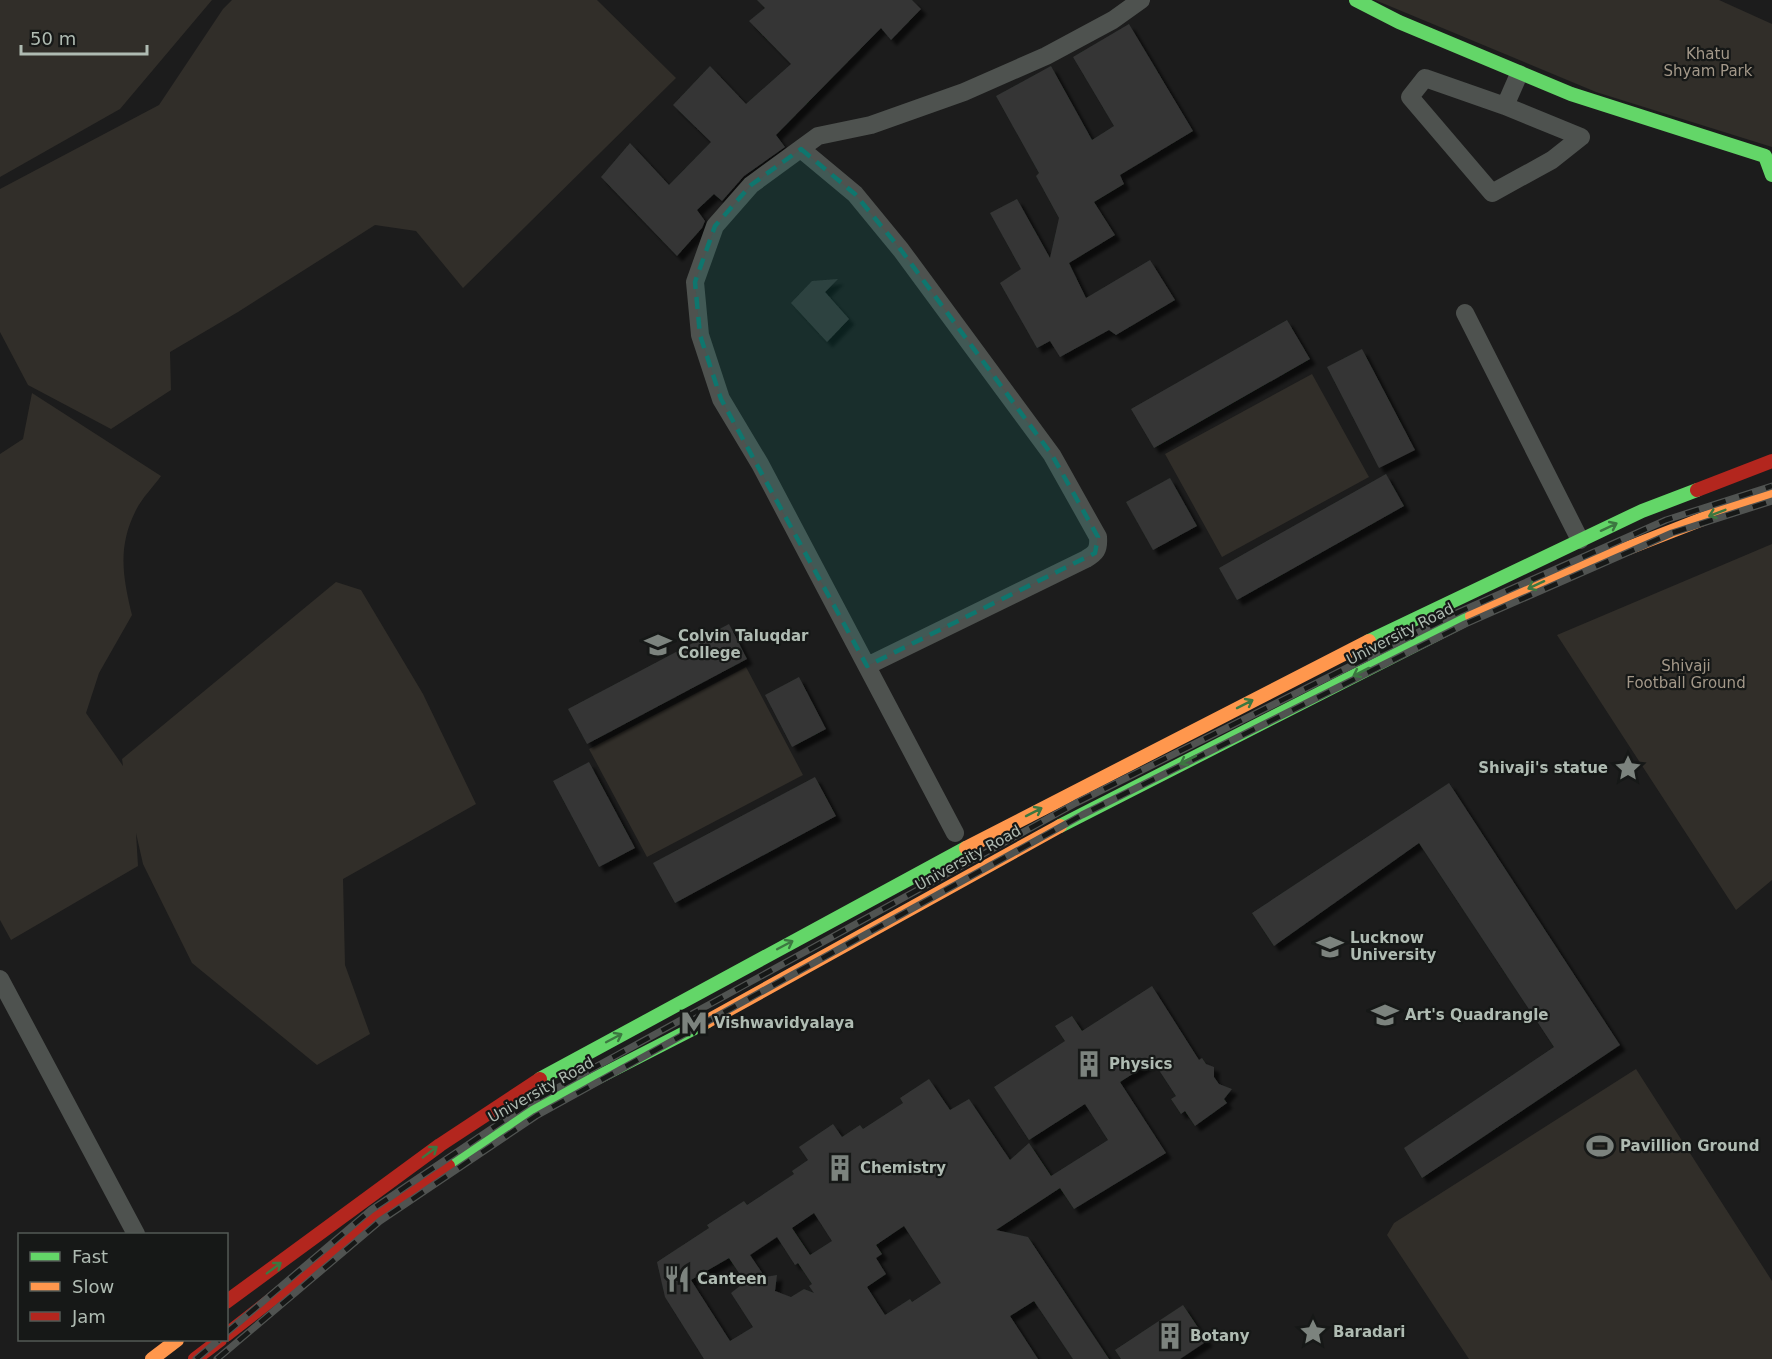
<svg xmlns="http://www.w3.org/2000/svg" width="1772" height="1359" viewBox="0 0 1772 1359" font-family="'DejaVu Sans',sans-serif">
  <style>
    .green { fill: #312e29 }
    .building { fill: #343635; fill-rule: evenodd; filter: url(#shadow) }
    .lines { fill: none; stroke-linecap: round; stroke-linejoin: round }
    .street { stroke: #4e524f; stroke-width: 18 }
    .fast { stroke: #63d668; stroke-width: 14 }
    .slow { stroke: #ff974d; stroke-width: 14 }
    .jam { stroke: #b3261e; stroke-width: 14 }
    .rail-casing { stroke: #505351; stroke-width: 7 }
    .rail { stroke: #161817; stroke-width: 4.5; stroke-dasharray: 14; stroke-linecap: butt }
    .oneway { stroke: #3c7740 }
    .marked { fill: #0f766e; fill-opacity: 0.2; stroke: #0f766e; stroke-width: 4.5; stroke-dasharray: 12 8; stroke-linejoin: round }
    .labels { text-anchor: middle; stroke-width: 4.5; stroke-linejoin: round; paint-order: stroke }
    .park-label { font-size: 15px; fill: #a39889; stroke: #161817 }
    .street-label { font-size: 15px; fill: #afbbb2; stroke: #161817 }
    .poi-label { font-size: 15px; font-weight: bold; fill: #afbbb2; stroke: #161817; text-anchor: start }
  </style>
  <defs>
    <filter id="shadow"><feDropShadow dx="5.5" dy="5.5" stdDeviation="1.5" flood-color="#0009"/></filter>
  </defs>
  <rect width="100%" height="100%" fill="#1c1c1c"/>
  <path class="green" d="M0,0H212L120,109L0,177Z
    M232,0H597L676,78L463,288L416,231L375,225L238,312L170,352L171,390L111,429L28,385L0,332V189L159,105L223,9Z
    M1375,0H1719L1772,24V147L1596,92Z
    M1312,374L1369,477L1222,557L1165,454Z
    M32,393L161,476C153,487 142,498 136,510C117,547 123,578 132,615L99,673L86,713L123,766L122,759L336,582L361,590L423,694L476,804L343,879L345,965L370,1034L317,1065L192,963L143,864L136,833L138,866L11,940L0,920V454L23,439Z
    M1772,544V880L1736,910L1557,635Z
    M746,667L803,775L647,857L589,749Z
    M1636,1069L1772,1281V1359H1469L1387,1235L1394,1223Z"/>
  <path class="building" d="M757,0H912L921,9L891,40L881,28L776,135L785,147L744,176L722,201L714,194L697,210L705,221L702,228L677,256L601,177L630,143L669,185L711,142L673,105L710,66L746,104L791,64L749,21L765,8Z
    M1129,24L1193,131L1120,175L1124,184L1094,202L1115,235L1069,263L1086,298L1150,260L1175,300L1116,335L1109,330L1060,357L1050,341L1037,348L1000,283L1021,269L990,213L1017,199L1050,258L1059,218L1036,176L1039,173L996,96L1051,66L1092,140L1114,126L1073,57Z
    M838,279L825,292L849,319L827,342L791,303L812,281Z
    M1287,320L1310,359L1154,448L1131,409Z
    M1362,349L1415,450L1379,468L1327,367Z
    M1386,474L1404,506L1237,600L1219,568Z
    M1170,478L1197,526L1153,550L1126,502Z
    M729,624L747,659L587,744L568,709Z
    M799,677L826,729L792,747L765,695Z
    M589,762L635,848L599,867L553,781Z
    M815,777L836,816L675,903L653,863Z
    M1449,783L1620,1045L1422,1178L1404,1148L1554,1047L1419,843L1274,946L1252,913Z
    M1152,986L1199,1060L1202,1058L1206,1064L1214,1067V1077L1219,1084L1232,1089L1224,1099L1227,1103L1195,1126L1185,1111L1181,1114L1171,1099L1176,1096L1153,1061L1120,1082L1166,1153L1074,1209L1060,1188L996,1230L1028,1237L1109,1359H1073L1034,1301L1010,1316L1038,1359H704L665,1297L657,1262L709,1228L707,1225L744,1201L747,1205L794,1174L792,1171L808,1160L799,1147L833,1124L842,1137L860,1125L863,1129L903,1103L900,1098L929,1079L950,1110L969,1099L1010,1160L1029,1143L1051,1176L1108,1140L1085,1104L1029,1140L994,1087L1065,1041L1055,1026L1072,1016L1082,1031ZM814,1213L832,1241L810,1255L792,1228ZM904,1226L941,1283L912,1302L910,1299L885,1315L867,1287L886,1274L876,1258L882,1254L876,1245ZM777,1237L795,1265L798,1263L812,1284L809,1286L814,1293L804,1289L791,1297L775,1291L777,1275L765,1277L750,1255ZM729,1258L745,1282L731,1293L753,1327L730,1341L691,1280Z
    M1183,1305L1207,1341L1180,1359H1121L1115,1350Z"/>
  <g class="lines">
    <path class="street" d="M1425,78L1505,106L1581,137L1552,160L1492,193L1410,97Z
      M1505,106L1519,74
      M801,149L855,194L901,250L1052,455L1098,537C1099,550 1096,553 1086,559L867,666
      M1465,313L1580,540
      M955,833L760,464L721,399L700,335L695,282L715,226L751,185L818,136L871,125L964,92L1046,56L1113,20L1141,0
      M0,979L136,1234"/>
    <path class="fast" d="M1356,0L1399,22L1571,94L1765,156L1772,175
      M1369,641L1642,511L1697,490
      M1060,826L1472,616
      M540,1079L966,848
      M448,1166L540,1107L706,1022"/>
    <path class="slow" d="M1472,616L1554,577L1772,492
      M966,848L1369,641
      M706,1022L1060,826
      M152,1359L177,1340"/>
    <path class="jam" d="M1697,490L1772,461
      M226,1302L440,1145L540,1079
      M226,1335L421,1183L448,1166
      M195,1359L220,1340"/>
    <defs>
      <path id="rail" d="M226,1333L371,1210L528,1104L1076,803L1459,612L1666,520L1772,486
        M196,1359L219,1340
        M217,1359L380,1221L536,1116L1082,815L1465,624L1672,533L1772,501"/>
    </defs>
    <use href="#rail" class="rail-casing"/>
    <use href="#rail" class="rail"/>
  </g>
  <defs><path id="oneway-shaft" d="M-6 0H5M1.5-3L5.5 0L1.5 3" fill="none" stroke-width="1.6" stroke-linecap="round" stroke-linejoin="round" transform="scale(1.5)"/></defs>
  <g class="oneway">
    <use href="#oneway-shaft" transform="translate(1717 513) rotate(159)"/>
    <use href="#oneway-shaft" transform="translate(1609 527) rotate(-25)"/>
    <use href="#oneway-shaft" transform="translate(1536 585) rotate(155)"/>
    <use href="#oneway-shaft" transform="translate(1361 672) rotate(153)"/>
    <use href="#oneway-shaft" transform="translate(1245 704) rotate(-27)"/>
    <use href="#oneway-shaft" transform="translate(1188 760) rotate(153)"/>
    <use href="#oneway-shaft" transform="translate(1034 812) rotate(-27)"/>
    <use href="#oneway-shaft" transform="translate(785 945) rotate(-28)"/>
    <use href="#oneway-shaft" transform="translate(614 1038) rotate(-28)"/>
    <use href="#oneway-shaft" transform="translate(430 1152) rotate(-37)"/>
    <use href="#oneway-shaft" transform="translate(274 1268) rotate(-37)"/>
  </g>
  <path class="marked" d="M801,149L855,194L901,250L1052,455L1098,537L1095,553L867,666L721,399L700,335L695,282L715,226L751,185Z"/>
  <defs>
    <symbol id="university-bare" viewBox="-9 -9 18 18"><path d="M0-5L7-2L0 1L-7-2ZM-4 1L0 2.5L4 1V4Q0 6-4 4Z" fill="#7c837e" stroke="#161817" stroke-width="2.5" paint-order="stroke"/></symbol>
    <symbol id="sight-bare" viewBox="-9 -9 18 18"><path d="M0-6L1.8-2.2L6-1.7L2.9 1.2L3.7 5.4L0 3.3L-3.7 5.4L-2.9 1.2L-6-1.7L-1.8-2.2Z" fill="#7c837e" stroke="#161817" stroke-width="2.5" paint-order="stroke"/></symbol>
    <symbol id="metro-bare" viewBox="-9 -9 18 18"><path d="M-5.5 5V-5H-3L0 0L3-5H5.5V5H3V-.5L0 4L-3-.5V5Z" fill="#7c837e" stroke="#161817" stroke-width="2.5" paint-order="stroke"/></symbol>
    <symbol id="building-bare" viewBox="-9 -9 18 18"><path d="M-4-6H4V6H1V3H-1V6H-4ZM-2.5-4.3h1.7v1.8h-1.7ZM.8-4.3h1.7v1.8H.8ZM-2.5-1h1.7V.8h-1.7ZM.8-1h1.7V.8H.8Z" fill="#7c837e" stroke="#161817" stroke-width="2.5" paint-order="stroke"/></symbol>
    <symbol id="stadium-bare" viewBox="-9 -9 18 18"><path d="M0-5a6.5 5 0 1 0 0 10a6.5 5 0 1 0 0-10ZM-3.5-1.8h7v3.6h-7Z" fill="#7c837e" stroke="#161817" stroke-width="2.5" paint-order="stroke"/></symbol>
    <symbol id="restaurant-bare" viewBox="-9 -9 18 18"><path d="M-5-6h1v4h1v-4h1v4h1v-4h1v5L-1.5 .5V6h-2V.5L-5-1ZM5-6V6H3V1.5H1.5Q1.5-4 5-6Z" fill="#7c837e" stroke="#161817" stroke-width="2.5" paint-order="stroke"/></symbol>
  </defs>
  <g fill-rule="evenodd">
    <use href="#university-bare" x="639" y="626" width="38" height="38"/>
    <use href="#sight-bare" x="1609" y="749" width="38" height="38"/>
    <use href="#university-bare" x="1311" y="928" width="38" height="38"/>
    <use href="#university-bare" x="1366" y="996" width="38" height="38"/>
    <use href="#metro-bare" x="675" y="1004" width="38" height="38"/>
    <use href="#building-bare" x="1070" y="1045" width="38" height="38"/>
    <use href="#stadium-bare" x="1581" y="1127" width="38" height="38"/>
    <use href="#building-bare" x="821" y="1149" width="38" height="38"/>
    <use href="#restaurant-bare" x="658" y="1260" width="38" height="38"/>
    <use href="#sight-bare" x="1294" y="1313" width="38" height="38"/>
    <use href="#building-bare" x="1151" y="1317" width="38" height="38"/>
  </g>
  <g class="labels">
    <g class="park-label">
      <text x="1708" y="59">Khatu<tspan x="1708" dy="17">Shyam Park</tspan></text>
      <text x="1686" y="671">Shivaji<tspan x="1686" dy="17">Football Ground</tspan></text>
    </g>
    <g class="street-label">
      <text transform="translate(1400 634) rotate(-27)" y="5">University Road</text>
      <text transform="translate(968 858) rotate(-29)" y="5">University Road</text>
      <text transform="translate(541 1090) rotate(-29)" y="5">University Road</text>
    </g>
    <g class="poi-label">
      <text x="678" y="641">Colvin Taluqdar<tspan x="678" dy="17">College</tspan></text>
      <text x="1608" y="773" text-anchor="end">Shivaji's statue</text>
      <text x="1350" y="943">Lucknow<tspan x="1350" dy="17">University</tspan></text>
      <text x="1405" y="1020">Art's Quadrangle</text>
      <text x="714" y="1028">Vishwavidyalaya</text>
      <text x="1109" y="1069">Physics</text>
      <text x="1620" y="1151">Pavillion Ground</text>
      <text x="860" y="1173">Chemistry</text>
      <text x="697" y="1284">Canteen</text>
      <text x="1333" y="1337">Baradari</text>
      <text x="1190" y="1341">Botany</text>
    </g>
  </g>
  <rect x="18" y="1233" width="210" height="108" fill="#161817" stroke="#535955" stroke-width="1.5"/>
  <rect x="30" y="1252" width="30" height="9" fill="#63d668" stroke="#535955" stroke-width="1.5"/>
  <text x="72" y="1263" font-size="18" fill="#afbbb2">Fast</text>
  <rect x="30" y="1282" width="30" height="9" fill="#ff974d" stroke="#535955" stroke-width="1.5"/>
  <text x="72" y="1293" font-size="18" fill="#afbbb2">Slow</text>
  <rect x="30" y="1312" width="30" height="9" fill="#b3261e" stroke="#535955" stroke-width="1.5"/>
  <text x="72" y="1323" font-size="18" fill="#afbbb2">Jam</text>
  <path d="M21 45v9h126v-9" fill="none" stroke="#afbbb2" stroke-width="3"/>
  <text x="30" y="45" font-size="18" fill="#afbbb2" stroke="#161817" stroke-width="4.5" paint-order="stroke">50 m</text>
</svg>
